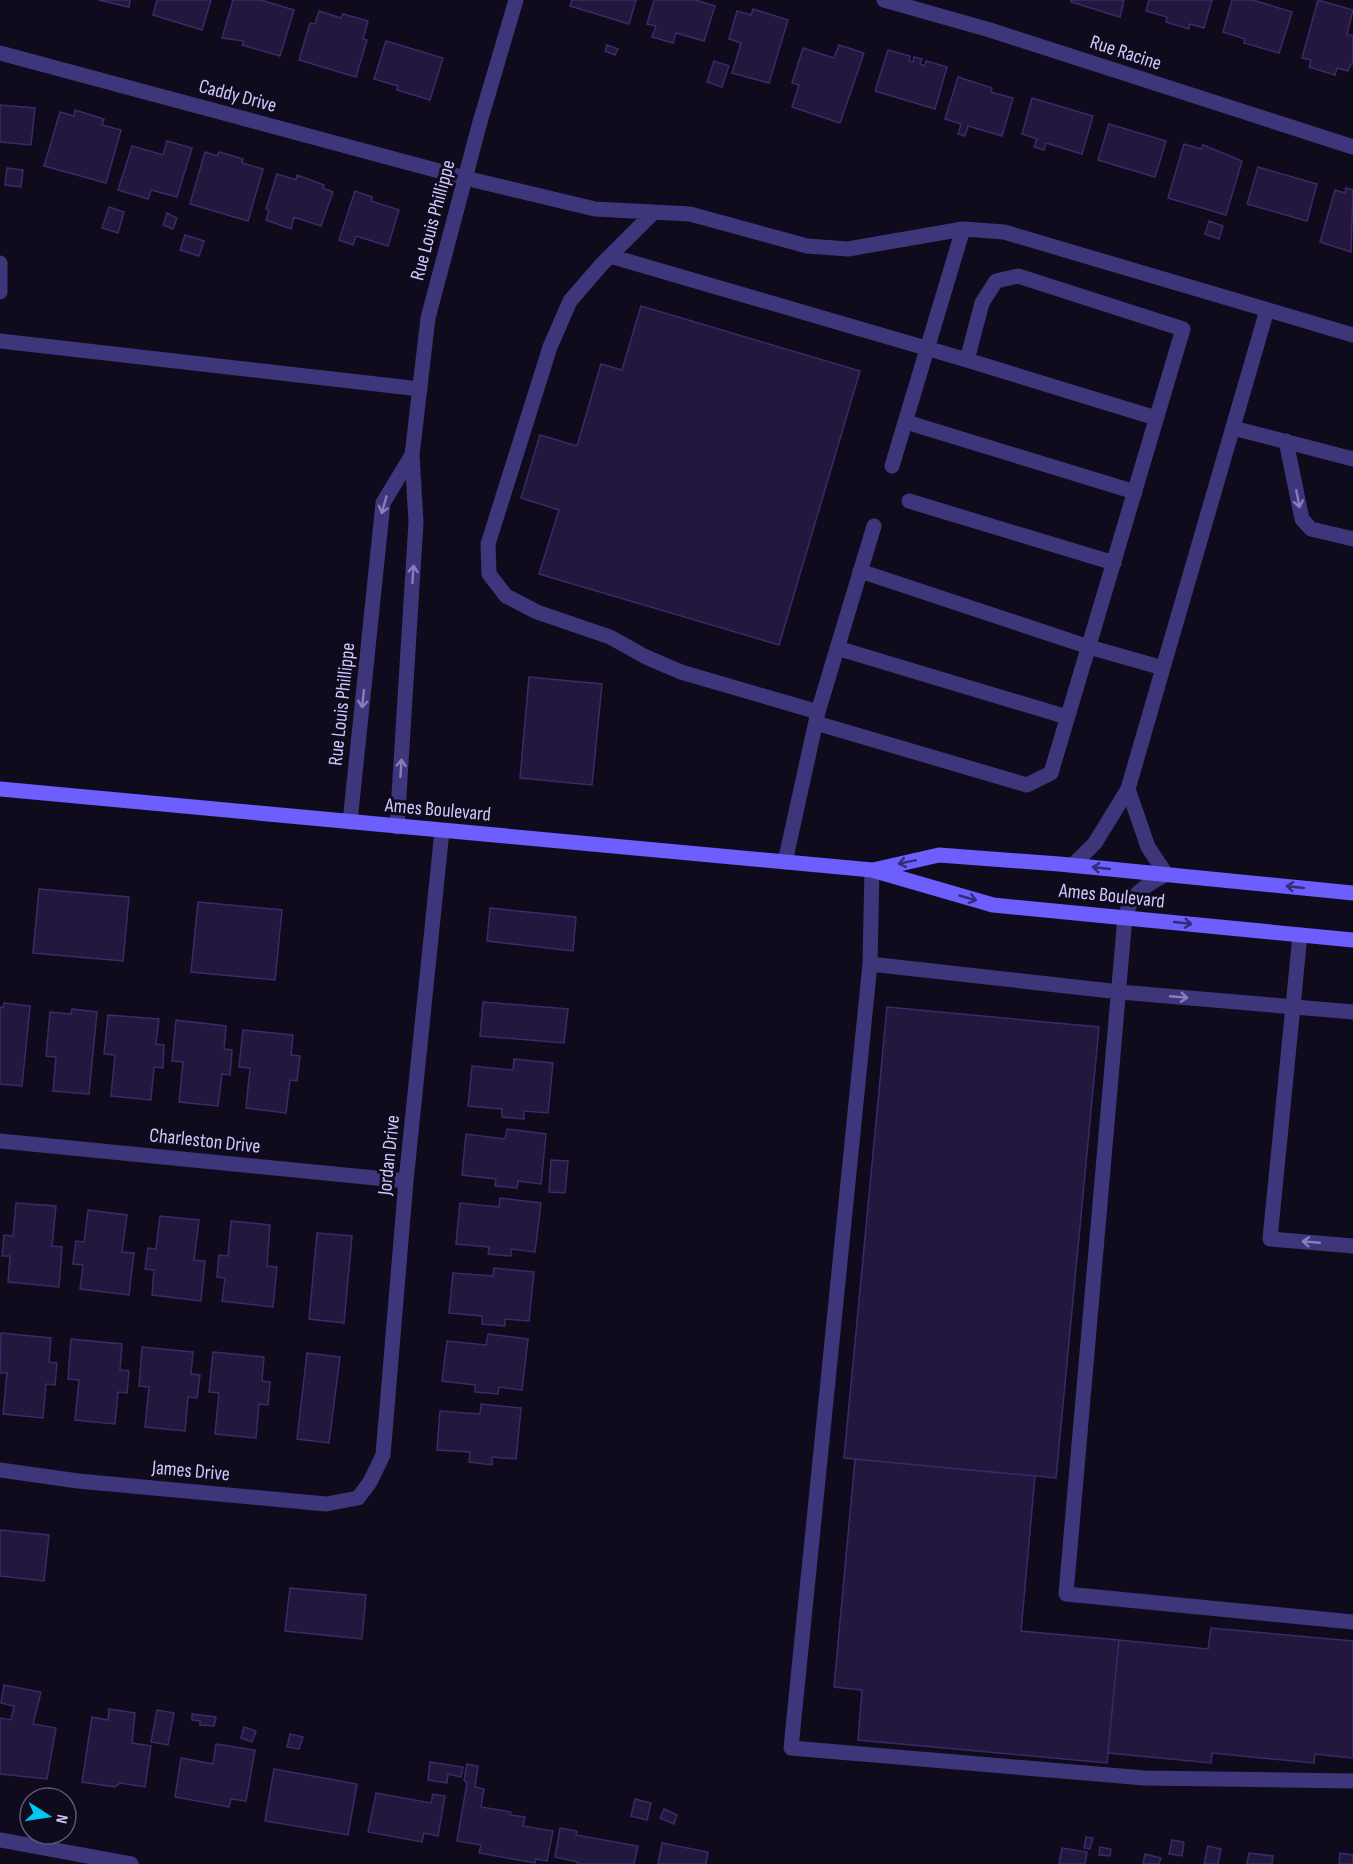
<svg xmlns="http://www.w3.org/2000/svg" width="1353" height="1864" viewBox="0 0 1353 1864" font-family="'Sofia Sans Condensed',sans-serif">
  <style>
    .building { fill: #22173d; stroke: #3a2a69; stroke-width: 1.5 }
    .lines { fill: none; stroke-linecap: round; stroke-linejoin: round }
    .lane { stroke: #3e367b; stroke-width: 15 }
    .street { stroke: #3e367b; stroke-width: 15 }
    .secondary { stroke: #6d5efe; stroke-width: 15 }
    .oneway { stroke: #887ebd }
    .oneway2 { stroke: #352c76 }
    .labels { text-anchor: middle; stroke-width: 6; stroke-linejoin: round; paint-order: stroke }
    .street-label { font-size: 20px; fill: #d1c7ff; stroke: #0f0b1c }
  </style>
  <rect width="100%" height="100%" fill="#0f0b1c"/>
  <path class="building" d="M98,0H130L129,7Z
    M157,0H211L202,30L153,15Z
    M233,0H261L294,10L280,56L242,45L244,41L222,38Z
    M572,0H636L629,24L570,6Z
    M654,0H696L715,6L704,41L676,33L673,43L652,37L656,26L647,24Z
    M1071,0H1124L1120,17L1071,2Z
    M1149,0H1212L1204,28L1190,24L1189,29L1166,22L1167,17L1146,11Z
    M1232,0H1253L1292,12L1279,53L1244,43L1245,39L1223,32Z
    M1318,0L1353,10L1347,34L1353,36V64H1351L1348,71L1337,68L1335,75L1309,67L1311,60L1302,58Z
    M753,9L788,20L769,83L732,73L741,43L729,39L737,11L751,15Z
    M319,11L341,18L343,14L368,21L363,39L367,40L356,77L299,60L310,23L315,24Z
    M386,41L443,58L430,100L397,90L398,86L374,79Z
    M607,45L618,49L615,55L605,51Z
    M839,45L864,53L840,123L792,107L799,85L792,83L803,48L834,58Z
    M888,50L910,56L909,61L913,62L914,57L922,59L920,64L925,66L926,61L947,67L935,109L875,91Z
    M714,61L729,66L722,87L707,82Z
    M958,77L992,88L991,92L1013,98L1002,136L968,126L965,136L958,134L961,124L945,119Z
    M1032,98L1093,116L1082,154L1046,143L1044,150L1034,147L1037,139L1022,134Z
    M0,105L35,108L31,145L0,142Z
    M75,110L104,119L102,125L121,130L106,183L44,166L60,112L74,116Z
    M1109,124L1166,141L1155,177L1098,160Z
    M167,141L192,148L177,197L151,190L148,199L118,190L132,146L163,155Z
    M1184,144L1201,149L1203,145L1242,161L1226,215L1168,198Z
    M205,152L217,156L219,152L243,159L242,163L263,169L248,221L190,204Z
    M1258,167L1317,184L1307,221L1247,204Z
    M7,168L23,170L21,187L5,185Z
    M277,174L296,180L297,175L324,185L323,188L333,192L321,226L294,217L291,229L266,220L269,210L266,209Z
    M1346,188L1353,190L1351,252L1320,242L1335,190L1345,193Z
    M355,191L372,197L371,201L399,210L388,246L356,236L353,245L339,240Z
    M109,207L124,212L118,233L102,228Z
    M167,213L177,218L173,229L163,225Z
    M1209,221L1223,226L1219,239L1205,234Z
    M185,235L204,241L199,256L180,250Z
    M641,306L860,371L779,645L539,574L559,510L521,498L540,435L577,446L601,364L622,370Z
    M529,677L602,684L592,785L520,778Z
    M39,889L129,897L123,961L33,953Z
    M198,902L282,910L275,980L191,972Z
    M490,908L576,917L573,951L487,941Z
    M483,1002L568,1009L564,1043L480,1036Z
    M4,1003L30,1006L22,1086L0,1084V1007L3,1008Z
    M887,1007L1099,1027L1056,1478L844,1458Z
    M72,1009L97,1012L89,1094L53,1091L56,1057L46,1056L50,1012L71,1014Z
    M108,1015L159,1019L156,1044L164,1045L163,1068L154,1067L151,1100L111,1096L115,1055L104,1054Z
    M176,1020L226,1026L224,1049L232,1050L230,1075L222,1074L218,1106L179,1102L183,1062L172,1061Z
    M243,1030L293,1035L291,1055L300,1056L297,1081L290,1080L286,1113L246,1108L250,1068L239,1067Z
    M514,1059L553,1063L548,1113L524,1111V1119L502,1117V1109L468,1106L472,1066L513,1070Z
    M507,1129L546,1134L541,1184L518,1181L517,1188L495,1186L496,1179L462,1175L466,1134L505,1139Z
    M551,1160L568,1161L565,1193L549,1192Z
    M500,1198L541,1203L535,1252L511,1249V1256L488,1254L489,1247L456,1244L460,1203L499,1207Z
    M16,1203L56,1206L52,1246L62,1247L59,1287L8,1282L10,1256H2L4,1235L13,1236Z
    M88,1210L127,1215L122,1252L134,1253L129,1295L80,1289L83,1265L73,1264L76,1241L84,1242Z
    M160,1216L199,1220L194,1260L205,1261L201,1301L152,1295L154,1270L145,1269L148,1248L156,1249Z
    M231,1221L270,1225L267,1266L277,1267L273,1307L222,1301L225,1278L217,1277L219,1255L228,1256Z
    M317,1233L352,1236L344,1323L309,1319Z
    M494,1268L534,1272L529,1321L505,1319V1326L482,1324V1316L449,1313L453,1273L493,1276Z
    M1,1333L51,1338L49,1362L57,1363L55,1385L46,1384L43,1418L3,1414L7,1373H0Z
    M488,1334L528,1339L522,1390L499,1387L498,1394L475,1392V1385L442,1381L447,1341L486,1345Z
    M71,1339L122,1344L120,1370L129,1371L127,1393L118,1392L115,1424L75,1420L79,1380L68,1379Z
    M142,1347L193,1352L191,1374L200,1375L197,1398L188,1397L185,1431L145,1427L149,1387L139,1386Z
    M213,1352L264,1357L262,1381L270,1382L268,1405L259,1404L256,1438L215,1434L219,1393L209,1392Z
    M307,1353L340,1357L329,1443L297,1439Z
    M481,1404L521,1408L516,1459L492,1457V1465L469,1462L470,1452L437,1450L440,1411L480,1414Z
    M855,1459L1035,1476L1021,1631L1119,1640L1107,1763L858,1740L862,1690L834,1687Z
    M0,1530L49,1535L44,1581L0,1576Z
    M290,1588L366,1595L362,1639L285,1631Z
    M1211,1628L1353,1641V1758L1315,1754L1314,1763L1212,1753L1211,1763L1108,1753L1119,1640L1208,1649Z
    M4,1685L41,1692L33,1724L56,1728L47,1779L0,1774V1718L11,1720L14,1706L1,1703Z
    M109,1709L135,1713L132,1743L151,1746L145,1787L120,1783L115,1787L82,1782L92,1717L108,1720Z
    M157,1710L174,1713L168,1745L151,1742Z
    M192,1714L216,1717L214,1726L200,1725V1721L192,1720Z
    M244,1727L256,1731L252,1742L241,1738Z
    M290,1734L303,1737L299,1749L287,1747Z
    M216,1744L255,1750L246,1801L231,1799L229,1807L175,1797L181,1758L213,1764Z
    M430,1762L463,1767L461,1777L448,1774L447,1783L428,1780Z
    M467,1764L478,1766L475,1787L484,1789L481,1807L511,1812L510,1815L525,1817L523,1826L553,1831L547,1861L536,1859L535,1863L479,1853L481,1845L457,1841L467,1783L464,1780Z
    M274,1769L357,1784L348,1835L265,1821Z
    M376,1793L431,1803L433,1794L445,1796L438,1836L424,1833L422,1842L368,1832Z
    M635,1799L651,1803L647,1820L631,1816Z
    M664,1809L677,1815L674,1824L660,1818Z
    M560,1828L577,1831L576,1835L638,1846L634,1864H577L578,1862L555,1857Z
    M1086,1837L1093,1838L1090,1849L1084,1848Z
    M1172,1840L1184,1842L1182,1856L1169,1854Z
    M662,1843L708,1852L706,1864H658Z
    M1208,1846L1221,1849L1218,1864H1204Z
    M1100,1847L1111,1849L1110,1856L1099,1855Z
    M1062,1848L1087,1852L1085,1864H1059Z
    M1249,1853L1273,1856L1272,1864H1247Z
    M1340,1853L1353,1855V1864H1339Z
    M1145,1854L1161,1858L1159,1864H1143Z"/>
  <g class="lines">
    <path class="lane" d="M465,178L595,209L690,214L807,246L848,249L963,229L1004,232L1353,335
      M653,213L602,264L570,301L550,347L488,544L489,574L506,596L537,612L610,637L646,657L681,672L818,712L785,862
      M610,256L967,360L1156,418
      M0,263V292
      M0,341L420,389
      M906,422L1135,492
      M1233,428L1353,459
      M1286,441L1302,519L1311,529L1353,539
      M892,466L963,229
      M909,501L1114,563
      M860,571L1089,647L1163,668L1128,789L1095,843L1073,865
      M837,648L1067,717
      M1163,668L1267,310
      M818,712L874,526
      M816,723L1027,785L1051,773L1183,329L1018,276L996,281L982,303L967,360
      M1128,789L1148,847L1166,874C1143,888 1133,891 1125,917L1066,1594L1353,1622
      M872,870L870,964L1120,992L1353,1012
      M1300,935L1270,1239L1353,1246
      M870,964L791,1748L1144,1778L1353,1781"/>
    <path class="street" d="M884,0L990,30L1353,147
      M0,53L465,178
      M350,822L383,503L412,455
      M397,827L416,522L412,455L428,318L480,122L516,0
      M0,1141L406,1181
      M0,1470L78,1481L326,1504L358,1498L370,1482L383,1455L406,1181L442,831
      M0,1840L131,1864"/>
    <path class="secondary" d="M0,789L872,870L993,905L1353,940
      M873,870L939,855L1059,864L1353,893"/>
  </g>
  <defs><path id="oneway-shaft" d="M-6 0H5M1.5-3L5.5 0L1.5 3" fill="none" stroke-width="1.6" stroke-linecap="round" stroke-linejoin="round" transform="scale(1.5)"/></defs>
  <g class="oneway">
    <use href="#oneway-shaft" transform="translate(1298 499) rotate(79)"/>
    <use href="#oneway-shaft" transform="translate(384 505) rotate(106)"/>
    <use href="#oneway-shaft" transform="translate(413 574) rotate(-86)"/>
    <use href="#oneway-shaft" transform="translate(363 699) rotate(96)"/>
    <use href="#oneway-shaft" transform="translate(401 768) rotate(-86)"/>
    <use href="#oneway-shaft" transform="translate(1179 997) rotate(5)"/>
    <use href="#oneway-shaft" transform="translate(1311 1242) rotate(-175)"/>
  </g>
  <g class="oneway2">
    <use href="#oneway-shaft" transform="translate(907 862) rotate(168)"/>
    <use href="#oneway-shaft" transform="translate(1101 868) rotate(-174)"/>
    <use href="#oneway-shaft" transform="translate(1295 887) rotate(-174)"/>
    <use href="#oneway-shaft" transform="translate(968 898) rotate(16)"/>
    <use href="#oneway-shaft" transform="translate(1183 923) rotate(6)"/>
  </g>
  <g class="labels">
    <g class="street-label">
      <text transform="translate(1126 52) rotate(18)" y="7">Rue Racine</text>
      <text transform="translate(238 95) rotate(15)" y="7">Caddy Drive</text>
      <text transform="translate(432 220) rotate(-75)" y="7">Rue Louis Phillippe</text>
      <text transform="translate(341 704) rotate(-84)" y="7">Rue Louis Phillippe</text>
      <text transform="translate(438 809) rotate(5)" y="7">Ames Boulevard</text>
      <text transform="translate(1112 895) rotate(6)" y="7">Ames Boulevard</text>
      <text transform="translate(205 1140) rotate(6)" y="7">Charleston Drive</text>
      <text transform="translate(388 1155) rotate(-84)" y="7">Jordan Drive</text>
      <text transform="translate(191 1470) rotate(5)" y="7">James Drive</text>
    </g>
  </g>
  <g transform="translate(48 1816) rotate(102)"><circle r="28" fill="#0f0b1c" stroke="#5d5677" stroke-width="1.5"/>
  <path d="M0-4.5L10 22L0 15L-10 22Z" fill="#02c7ef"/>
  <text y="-9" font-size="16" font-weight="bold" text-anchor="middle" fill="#d1c7ff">N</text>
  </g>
</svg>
